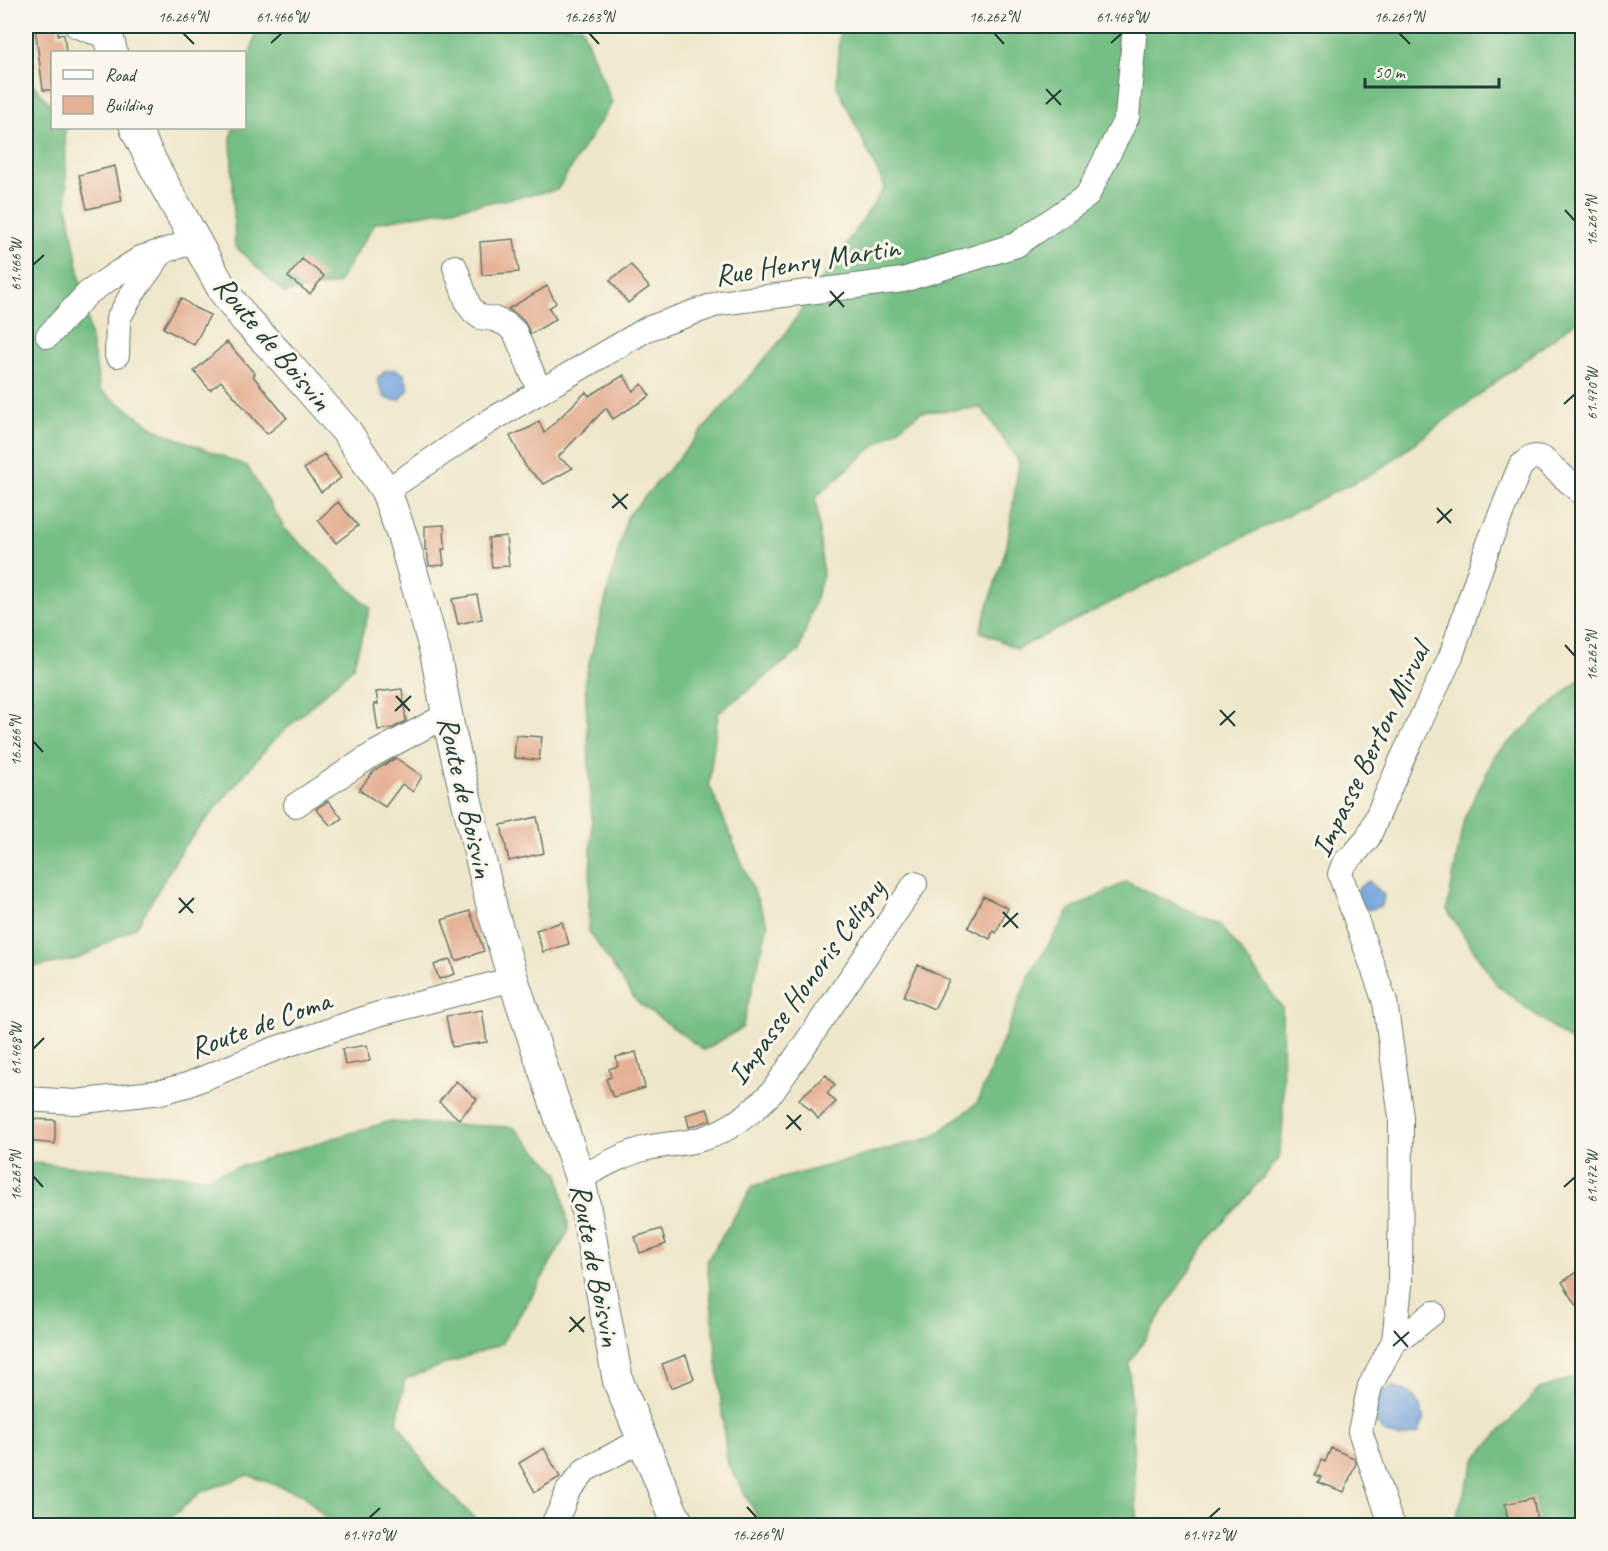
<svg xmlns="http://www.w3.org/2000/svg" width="1608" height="1551" viewBox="0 0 1608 1551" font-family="Caveat,sans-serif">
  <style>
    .forest { fill: #74be84; stroke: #4a7e5c; stroke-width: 1.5 }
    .water { fill: #71a1db; stroke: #486f88; stroke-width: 1.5 }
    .building { fill: #e5b195 }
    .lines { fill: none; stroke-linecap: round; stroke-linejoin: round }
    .minor-casing { stroke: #687869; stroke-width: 26 }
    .major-casing { stroke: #687869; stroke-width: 32 }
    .minor { stroke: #fff; stroke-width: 24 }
    .major { stroke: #fff; stroke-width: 30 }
    .ticks { fill: none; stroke: #1f3d34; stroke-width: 2 }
    .labels { text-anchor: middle; stroke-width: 6; stroke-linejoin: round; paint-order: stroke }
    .street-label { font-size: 30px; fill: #1f3d34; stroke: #fbf7ec }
    .neatline { fill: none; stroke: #1f3d34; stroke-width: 2 }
    .ticks-label { font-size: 15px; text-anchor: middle; fill: #1f3d34 }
  </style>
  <rect width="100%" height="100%" fill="#fbf7ec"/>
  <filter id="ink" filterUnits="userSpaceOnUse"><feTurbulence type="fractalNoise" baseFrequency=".0167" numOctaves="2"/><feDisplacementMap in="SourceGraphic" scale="12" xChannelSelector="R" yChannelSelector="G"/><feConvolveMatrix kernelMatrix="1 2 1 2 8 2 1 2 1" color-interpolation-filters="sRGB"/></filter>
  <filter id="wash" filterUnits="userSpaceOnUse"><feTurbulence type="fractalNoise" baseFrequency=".008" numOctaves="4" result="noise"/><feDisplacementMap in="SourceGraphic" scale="24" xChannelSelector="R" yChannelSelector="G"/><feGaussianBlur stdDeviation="1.35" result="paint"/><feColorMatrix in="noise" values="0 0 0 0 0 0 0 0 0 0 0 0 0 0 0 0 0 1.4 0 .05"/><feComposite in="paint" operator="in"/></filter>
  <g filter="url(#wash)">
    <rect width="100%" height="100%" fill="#efe7cb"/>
    <path class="forest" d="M257,26H581L612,103L557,190L375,223L337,284L284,293L235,246L231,139L233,128H244L245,80Z
      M840,26H1582V317L1379,470L1017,649L980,631L1007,546L1019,462L982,408L921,412L868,451L816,497L823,575L799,651L718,713L709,784L768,925L742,1028L704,1050L636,1001L588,930L592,824L585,679L627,517L781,340L885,187L837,86Z
      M26,77L52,106V128H65L67,204L100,390L157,430L247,466L285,529L370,608L353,667L269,745L184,846L137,926L78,959L26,968Z
      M1582,677V1050L1497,985L1447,910L1464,819L1496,754Z
      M1126,882L1221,925L1282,1007L1283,1125L1279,1159L1208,1241L1129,1364L1137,1525H762L727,1462L707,1261L753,1186L933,1137L977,1103L1030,974L1070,910Z
      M387,1122L513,1127L559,1173L569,1230L532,1296L501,1344L405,1379L397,1422L432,1476L481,1525H332L304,1495L248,1475L201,1492L163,1525H26V1166L34,1163L205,1177Z
      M1582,1375V1525L1453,1526L1476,1458L1539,1389Z"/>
    <path class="water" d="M395,369L404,374L409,389L400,400H391L384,397L377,379L385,371Z
      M1369,881L1384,895L1382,906L1368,910L1357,901L1358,888Z
      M1393,1387C1414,1391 1417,1400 1424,1417L1419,1433L1399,1438L1382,1431L1375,1421L1374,1408L1379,1392Z"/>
    <g id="blocks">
      <path class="building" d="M35,26H58V35L64,34L66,52H52V90H43Z
        M115,166L122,201L87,209L79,175Z
        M514,239L519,272L482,275L480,242Z
        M302,259L324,276L310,294L288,277Z
        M631,265L649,287L628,303L610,280Z
        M547,286L556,303L549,308L556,319L531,334L524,321L515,313L508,309Z
        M181,298L195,308L210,315L194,345L163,328Z
        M227,342L255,374L253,376L287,418L267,434L221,381L210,390L194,371Z
        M624,375L633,391L642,384L650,396L613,419L606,408L558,457L573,468L544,484L526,467L510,436L531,427L539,421L544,433L586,392L589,396Z
        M324,454L341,478L321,492L304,469Z
        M338,502L358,526L336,543L318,520Z
        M444,525L445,549H442L444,565L429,566L427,550H425V526Z
        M506,536L509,566L492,567L488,538Z
        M477,595L482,619L458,624L452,599Z
        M402,689L406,721L393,728L378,730L374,704H378L376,692Z
        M516,735L542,737L539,760L514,758Z
        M396,758L422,776L413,792L402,784L385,807L359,790L374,771Z
        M328,801L342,818L331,826L316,809Z
        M537,817L544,853L509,861L501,825Z
        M983,896L1008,908L996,933L993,931L990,939L968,928Z
        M470,911L484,951L456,961L442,920Z
        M562,922L569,944L543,952L536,930Z
        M450,959L455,974L439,979L434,965Z
        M918,965L949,980L934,1009L904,996Z
        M482,1010L487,1042L452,1047L446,1016Z
        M367,1045L370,1061L345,1065L342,1049Z
        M636,1052L645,1088L613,1097L606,1079L611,1077L609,1069L618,1066L616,1057Z
        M826,1075L835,1085L827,1093L836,1102L818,1119L811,1109L810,1110L799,1099Z
        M456,1081L477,1099L459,1119L439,1102Z
        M707,1109L711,1120L689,1127L686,1115Z
        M28,1119L55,1120V1144L27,1141Z
        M661,1229L666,1244L640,1253L635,1237Z
        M1582,1269V1314L1562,1282Z
        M686,1355L694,1379L671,1388L662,1364Z
        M544,1448L560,1477L535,1492L519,1463Z
        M1331,1448L1354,1458L1356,1463L1344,1492L1318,1482L1321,1477L1315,1475L1321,1460L1325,1462Z
        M1533,1498L1538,1526H1509L1505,1504Z"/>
    </g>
  </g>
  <g filter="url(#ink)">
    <use href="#blocks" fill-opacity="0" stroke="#687869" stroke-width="1.5"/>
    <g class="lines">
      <defs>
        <path id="minor" d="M77,26L108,37
          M455,267L468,304L473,311L480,317L494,319L506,324L515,332L540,392
          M48,336L88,293L119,272L141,258L195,241
          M117,355L118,319L132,294L163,251
          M386,491L488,422L647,329L720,303L903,280L1016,245L1087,196L1127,117L1135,26
          M296,805L372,755L447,715
          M26,1099L76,1102L161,1092L187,1085L272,1050L375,1015L513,979
          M580,1178C601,1167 623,1154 647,1148C665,1144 684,1144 701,1139C730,1131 753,1112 773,1091L915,884
          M1394,1341L1407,1334L1433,1313
          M552,1526L561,1509L568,1491L585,1470L642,1440
          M1394,1526L1390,1521L1360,1431L1370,1386L1394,1341L1400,1285L1401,1117L1385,1002L1340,874L1344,863L1355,853L1368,838L1403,757L1451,656L1489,543L1520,467C1528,459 1532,454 1543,459L1582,493"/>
        <path id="major" d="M106,26L112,52
          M135,128L154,166L224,292L245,319L282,358L347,432L386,491L403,538L435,652L450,730L493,912L513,979L580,1178L618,1381L672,1511L680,1526"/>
      </defs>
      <use href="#minor" class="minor-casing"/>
      <use href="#major" class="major-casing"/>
      <use href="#minor" class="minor"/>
      <use href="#major" class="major"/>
    </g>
  </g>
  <path class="ticks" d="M183,33L194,44M589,33L599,44M994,33L1004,44M1399,33L1410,44M271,43L282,33M1111,43L1122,33M1046,89L1061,105M1046,104L1061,90M1565,210L1575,221M33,265L44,255M830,291L844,307M829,306L844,292M1564,404L1575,394M613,494L627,509M612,508L628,494M1437,508L1451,523M1437,523L1452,509M1565,645L1575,656M396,696L410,711M1220,710L1235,726M395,711L411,696M1220,725L1235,711M33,741L43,752M179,898L193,913M1003,912L1018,928M179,913L194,898M1003,927L1018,913M33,1049L44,1038M787,1115L801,1130M786,1129L801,1115M33,1176L43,1187M1564,1187L1575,1177M570,1317L584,1332M1394,1331L1408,1347M569,1332L585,1317M1393,1346L1409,1332M747,1507L757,1518M369,1518L380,1508M1209,1518L1220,1508"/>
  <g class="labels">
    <g class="street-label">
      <text transform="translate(807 261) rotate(-9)" y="10">Rue Henry Martin</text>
      <text transform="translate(273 343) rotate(50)" y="10">Route de Boisvin</text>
      <text transform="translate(1370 750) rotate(-64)" y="10">Impasse Berton Mirval</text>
      <text transform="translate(466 797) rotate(77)" y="10">Route de Boisvin</text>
      <text transform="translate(806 982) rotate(-54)" y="10">Impasse Honoris Celigny</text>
      <text transform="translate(260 1024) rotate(-20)" y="10">Route de Coma</text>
      <text transform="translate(596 1265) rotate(79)" y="10">Route de Boisvin</text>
    </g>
  </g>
  <rect width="1608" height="1551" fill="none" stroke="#fbf7ec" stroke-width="66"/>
  <rect x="51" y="51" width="195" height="78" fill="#fbf7ec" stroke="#a3ada2" stroke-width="1.5"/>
  <rect x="63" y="70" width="30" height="9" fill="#ffffff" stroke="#a3ada2" stroke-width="1.5"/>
  <text x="105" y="81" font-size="18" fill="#1f3d34">Road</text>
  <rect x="63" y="96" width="30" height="18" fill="#e5b195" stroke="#a3ada2" stroke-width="1.5"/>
  <text x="105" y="111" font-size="18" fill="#1f3d34">Building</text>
  <path d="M1365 78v9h134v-9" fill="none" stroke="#1f3d34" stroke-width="3"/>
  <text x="1374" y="78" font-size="18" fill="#1f3d34" stroke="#fbf7ec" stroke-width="4.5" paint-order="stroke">50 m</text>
  <rect x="33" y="33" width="1542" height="1485" class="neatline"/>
  <g class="ticks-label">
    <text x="183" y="22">16.264°N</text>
    <text x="282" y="22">61.466°W</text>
    <text x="589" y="22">16.263°N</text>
    <text x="994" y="22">16.262°N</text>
    <text x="1122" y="22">61.468°W</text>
    <text x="1399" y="22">16.261°N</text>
    <text transform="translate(1592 221) rotate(-90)" y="5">16.261°N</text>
    <text transform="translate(16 265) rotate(-90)" y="5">61.466°W</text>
    <text transform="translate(1592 394) rotate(-90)" y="5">61.470°W</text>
    <text transform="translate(1592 656) rotate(-90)" y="5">16.262°N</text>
    <text transform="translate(16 741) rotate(-90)" y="5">16.266°N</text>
    <text transform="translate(16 1049) rotate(-90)" y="5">61.468°W</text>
    <text transform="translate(16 1176) rotate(-90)" y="5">16.267°N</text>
    <text transform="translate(1592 1177) rotate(-90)" y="5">61.472°W</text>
    <text x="369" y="1540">61.470°W</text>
    <text x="757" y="1540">16.266°N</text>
    <text x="1209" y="1540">61.472°W</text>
  </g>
</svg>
